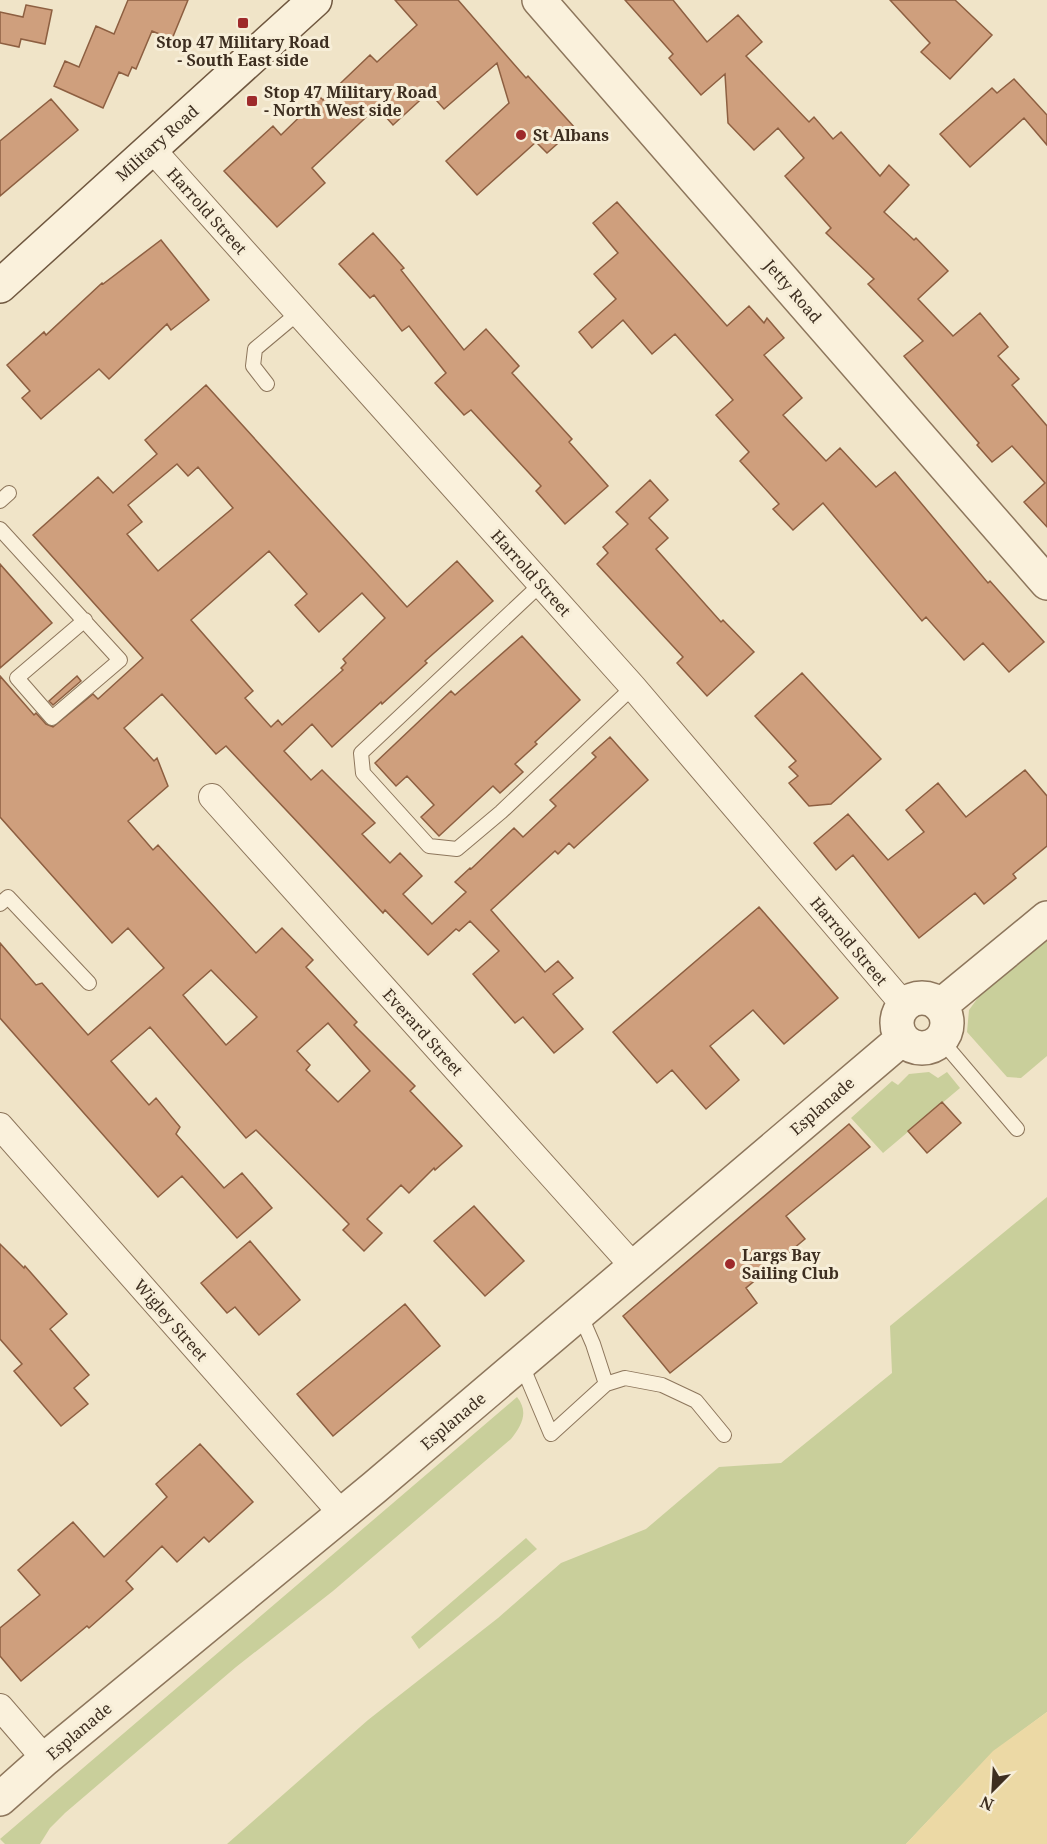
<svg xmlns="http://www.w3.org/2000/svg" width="1047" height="1844" viewBox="0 0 1047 1844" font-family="'Noto Serif',serif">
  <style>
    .green { fill: #c9cf9b }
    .sand { fill: #ecd9a5 }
    .building { fill: #cf9f7d; stroke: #8d5f41; stroke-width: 1.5; fill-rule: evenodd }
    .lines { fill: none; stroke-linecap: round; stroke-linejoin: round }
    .service-casing { stroke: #8d765c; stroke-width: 16 }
    .minor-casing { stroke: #8d765c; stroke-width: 28 }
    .tertiary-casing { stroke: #8d765c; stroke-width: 36 }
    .secondary-casing { stroke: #6f573f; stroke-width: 36 }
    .service { stroke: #faf1dc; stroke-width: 14 }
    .minor { stroke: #faf1dc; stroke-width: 26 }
    .tertiary { stroke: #faf1dc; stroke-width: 33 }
    .secondary { stroke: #faf1dc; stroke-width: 33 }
    .poi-dot { fill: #9e2a2b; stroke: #f7eed8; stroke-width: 2 }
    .labels { text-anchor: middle; stroke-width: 6; stroke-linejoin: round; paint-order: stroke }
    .poi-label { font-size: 16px; font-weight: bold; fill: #3d2e20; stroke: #f7eed8; text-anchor: start }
    .street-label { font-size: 16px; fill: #3d2e20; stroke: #f7eed8 }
  </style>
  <rect width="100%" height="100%" fill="#f0e4c8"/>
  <path class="green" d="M1047,938V1056L1021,1078L1007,1077L967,1032L969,1010L983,991Z
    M929,1072L938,1078L947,1072L960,1088L883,1153L851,1118L892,1081L898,1085L909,1074Z
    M1047,1197V1712L993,1752L906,1844H227L368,1720L498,1618L561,1563L646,1529L719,1467L781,1463L892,1373L890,1326Z
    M517,1397C529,1412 522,1425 511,1439L333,1591L236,1667L65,1813L50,1828L40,1844H5L0,1839Z
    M526,1538L537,1549L419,1649L411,1637Z"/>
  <path class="sand" d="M1047,1712V1844H906L993,1751Z"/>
  <path class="building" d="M128,0H188L172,39L152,31L136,69L132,67L128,76L119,72L103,108L54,86L65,61L79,67L96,26L114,34Z
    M395,0H458L526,78L528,76L575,128L547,153L536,142L477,195L446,161L509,103L497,63L444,109L429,92L393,125L377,107L312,168L325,183L277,227L224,171L273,126L281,135L320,97L323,100L370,55L377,62L417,25Z
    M625,0H673L707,42L738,15L762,42L746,56L809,122L814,117L833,139L841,132L880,176L889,165L909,185L884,212L914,240L916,238L948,271L918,299L953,336L980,313L1008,347L998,356L1019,379L1012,385L1047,426V527L1024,502L1045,483L1012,446L992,462L977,445L979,443L904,356L923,341L868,284L874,279L826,233L831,228L785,176L804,158L778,128L754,150L728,123L725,74L701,95L669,58L673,54Z
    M890,0H955L992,35L950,79L921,52L930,43Z
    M26,5L52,10L45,44L21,39L19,47L0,43V12L23,17Z
    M1014,79L1047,115V145L1024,118L970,167L940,134L992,88L997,93Z
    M51,99L78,130L0,196V141Z
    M617,202L727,326L749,306L764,323L767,318L784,338L764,355L802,398L783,415L826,461L840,448L876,487L895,472L988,583L990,581L1044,642L1009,672L983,643L964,660L926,617L922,621L823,503L793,530L773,509L779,504L740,461L749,452L716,415L733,400L675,334L652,354L623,320L592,348L579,332L616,299L594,274L618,253L593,223Z
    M373,233L404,268L401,270L464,350L486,329L519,366L512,373L572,439L569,442L608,486L565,524L536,491L541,486L471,410L464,415L435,383L446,373L409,326L402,331L374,295L370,298L339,264Z
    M161,240L209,300L171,330L167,324L109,379L99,369L41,419L22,398L30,391L7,365L44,332L46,335L102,283L103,284Z
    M206,385L407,607L457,561L493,601L425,661L427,663L382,704L381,702L332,747L312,724L284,751L311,780L322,770L375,823L362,834L390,863L400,853L422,876L403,894L432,924L466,892L455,882L470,868L471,869L514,828L523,837L556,806L550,800L596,757L592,753L610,737L648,780L574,848L569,843L558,854L555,851L491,910L545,972L558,961L573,978L553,994L583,1029L554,1053L523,1017L515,1023L473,974L499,951L470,921L459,931L456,929L428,955L385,910L383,913L226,746L216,754L162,694L124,728L154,761L157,758L168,786L128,821L153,850L158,845L256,953L282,928L313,960L306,967L357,1022L354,1025L415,1086L410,1091L462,1146L435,1170L434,1168L409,1193L401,1185L367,1219L382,1233L364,1251L343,1230L349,1224L256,1130L246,1138L150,1027L111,1061L149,1105L156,1098L180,1127L176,1134L224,1188L242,1173L272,1208L237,1238L182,1176L158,1197L0,1018V943L36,985L42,983L88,1035L164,968L128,928L112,943L0,817V676L34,715L36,713L46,724L53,727L93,694L98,699L143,658L33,535L98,477L113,493L157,454L145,440ZM177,464L188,476L198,467L233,508L158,571L127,534L142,522L128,505ZM269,551L307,594L295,605L319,632L362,593L385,618L343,659L346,663L341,668L343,670L282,725L278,720L271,727L245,698L253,691L191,620ZM211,970L257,1017L226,1045L183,995ZM328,1023L370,1071L338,1102L306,1070L310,1065L297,1051Z
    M650,480L668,500L649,518L668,538L656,549L721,622L723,620L754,652L707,696L677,663L683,657L597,564L608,553L603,547L628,524L616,512Z
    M0,564L52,623L0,668Z
    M522,636L580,700L535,742L537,744L515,764L523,772L500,793L493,786L439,836L421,817L434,805L407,776L396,786L375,763L451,691L455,695Z
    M802,673L881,759L831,804L809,806L789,783L798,776L789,767L796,761L755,716Z
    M77,676L81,681L53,705L49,701Z
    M1025,770L1047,796V846L1013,874L1016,878L984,904L975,893L919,938L853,855L836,870L814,843L848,814L888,860L924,832L906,810L938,783L966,817Z
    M759,907L838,998L784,1044L753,1010L710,1046L739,1080L706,1109L672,1070L657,1083L613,1032Z
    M942,1102L961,1123L927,1153L908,1131Z
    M849,1124L870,1147L786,1216L805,1239L746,1288L757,1303L670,1373L623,1316Z
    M474,1206L524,1261L485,1296L434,1241Z
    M250,1241L300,1300L259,1335L235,1307L227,1313L201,1283Z
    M0,1244L24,1268L25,1266L67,1314L50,1329L89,1375L74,1388L88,1404L61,1426L14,1371L22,1364L0,1339Z
    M405,1304L440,1346L333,1436L297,1394Z
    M200,1444L253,1502L209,1542L204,1537L177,1562L162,1546L126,1581L133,1589L89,1628L87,1626L21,1681L0,1656V1628L40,1595L18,1570L73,1522L104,1557L167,1497L156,1484Z"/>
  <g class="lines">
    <defs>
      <path id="service" d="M267,384L253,366L255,349L298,313
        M0,501L9,493
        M0,529L120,660L52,718L17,678L85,620
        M541,584L361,753L363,773L429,846L457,849L501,812L633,687
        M0,904L8,897L89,983
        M941,1040L1017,1129
        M580,1314L593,1344L606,1384
        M521,1363L551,1434L606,1384L625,1378L662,1385L696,1401L724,1435"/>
      <path id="minor" d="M151,148L633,687L904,1005
        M212,797L634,1267
        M0,1126L342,1514
        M0,1707L45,1759"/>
      <path id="tertiary" d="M539,0L1047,583
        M897 1023a25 25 0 1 1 50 0a25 25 0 1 1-50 0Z
        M940,1006L1047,918
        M0,1799L45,1759L375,1487L902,1039"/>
      <path id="secondary" d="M0,286L315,0"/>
    </defs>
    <use href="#service" class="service-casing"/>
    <use href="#minor" class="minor-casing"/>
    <use href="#tertiary" class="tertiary-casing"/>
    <use href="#secondary" class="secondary-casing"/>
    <use href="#service" class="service"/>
    <use href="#minor" class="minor"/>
    <use href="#tertiary" class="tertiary"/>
    <use href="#secondary" class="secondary"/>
  </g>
  <g class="poi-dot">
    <rect x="237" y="17" width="12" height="12" rx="3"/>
    <rect x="246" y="95" width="12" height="12" rx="3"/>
    <circle cx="521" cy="135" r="6"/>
    <circle cx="730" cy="1264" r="6"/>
  </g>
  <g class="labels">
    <g class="poi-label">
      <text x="243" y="48" text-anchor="middle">Stop 47 Military Road<tspan x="243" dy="18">- South East side</tspan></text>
      <text x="264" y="98">Stop 47 Military Road<tspan x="264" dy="18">- North West side</tspan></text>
      <text x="533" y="141">St Albans</text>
      <text x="742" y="1261">Largs Bay<tspan x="742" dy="18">Sailing Club</tspan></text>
    </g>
    <g class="street-label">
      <text transform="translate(157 143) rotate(-42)" y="6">Military Road</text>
      <text transform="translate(207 211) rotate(48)" y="6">Harrold Street</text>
      <text transform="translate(793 291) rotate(49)" y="6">Jetty Road</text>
      <text transform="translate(531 573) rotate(48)" y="6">Harrold Street</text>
      <text transform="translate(849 941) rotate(50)" y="6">Harrold Street</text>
      <text transform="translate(423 1032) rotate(48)" y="6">Everard Street</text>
      <text transform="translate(822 1106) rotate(-41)" y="6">Esplanade</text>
      <text transform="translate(171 1320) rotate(49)" y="6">Wigley Street</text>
      <text transform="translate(453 1421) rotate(-40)" y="6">Esplanade</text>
      <text transform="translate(79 1731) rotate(-40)" y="6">Esplanade</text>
    </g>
  </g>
  <g transform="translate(993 1790) rotate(204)" stroke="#f7eed8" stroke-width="4.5" paint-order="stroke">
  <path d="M0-4.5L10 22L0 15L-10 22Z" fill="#3d2e20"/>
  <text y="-9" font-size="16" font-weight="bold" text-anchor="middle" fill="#3d2e20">N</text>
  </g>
</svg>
